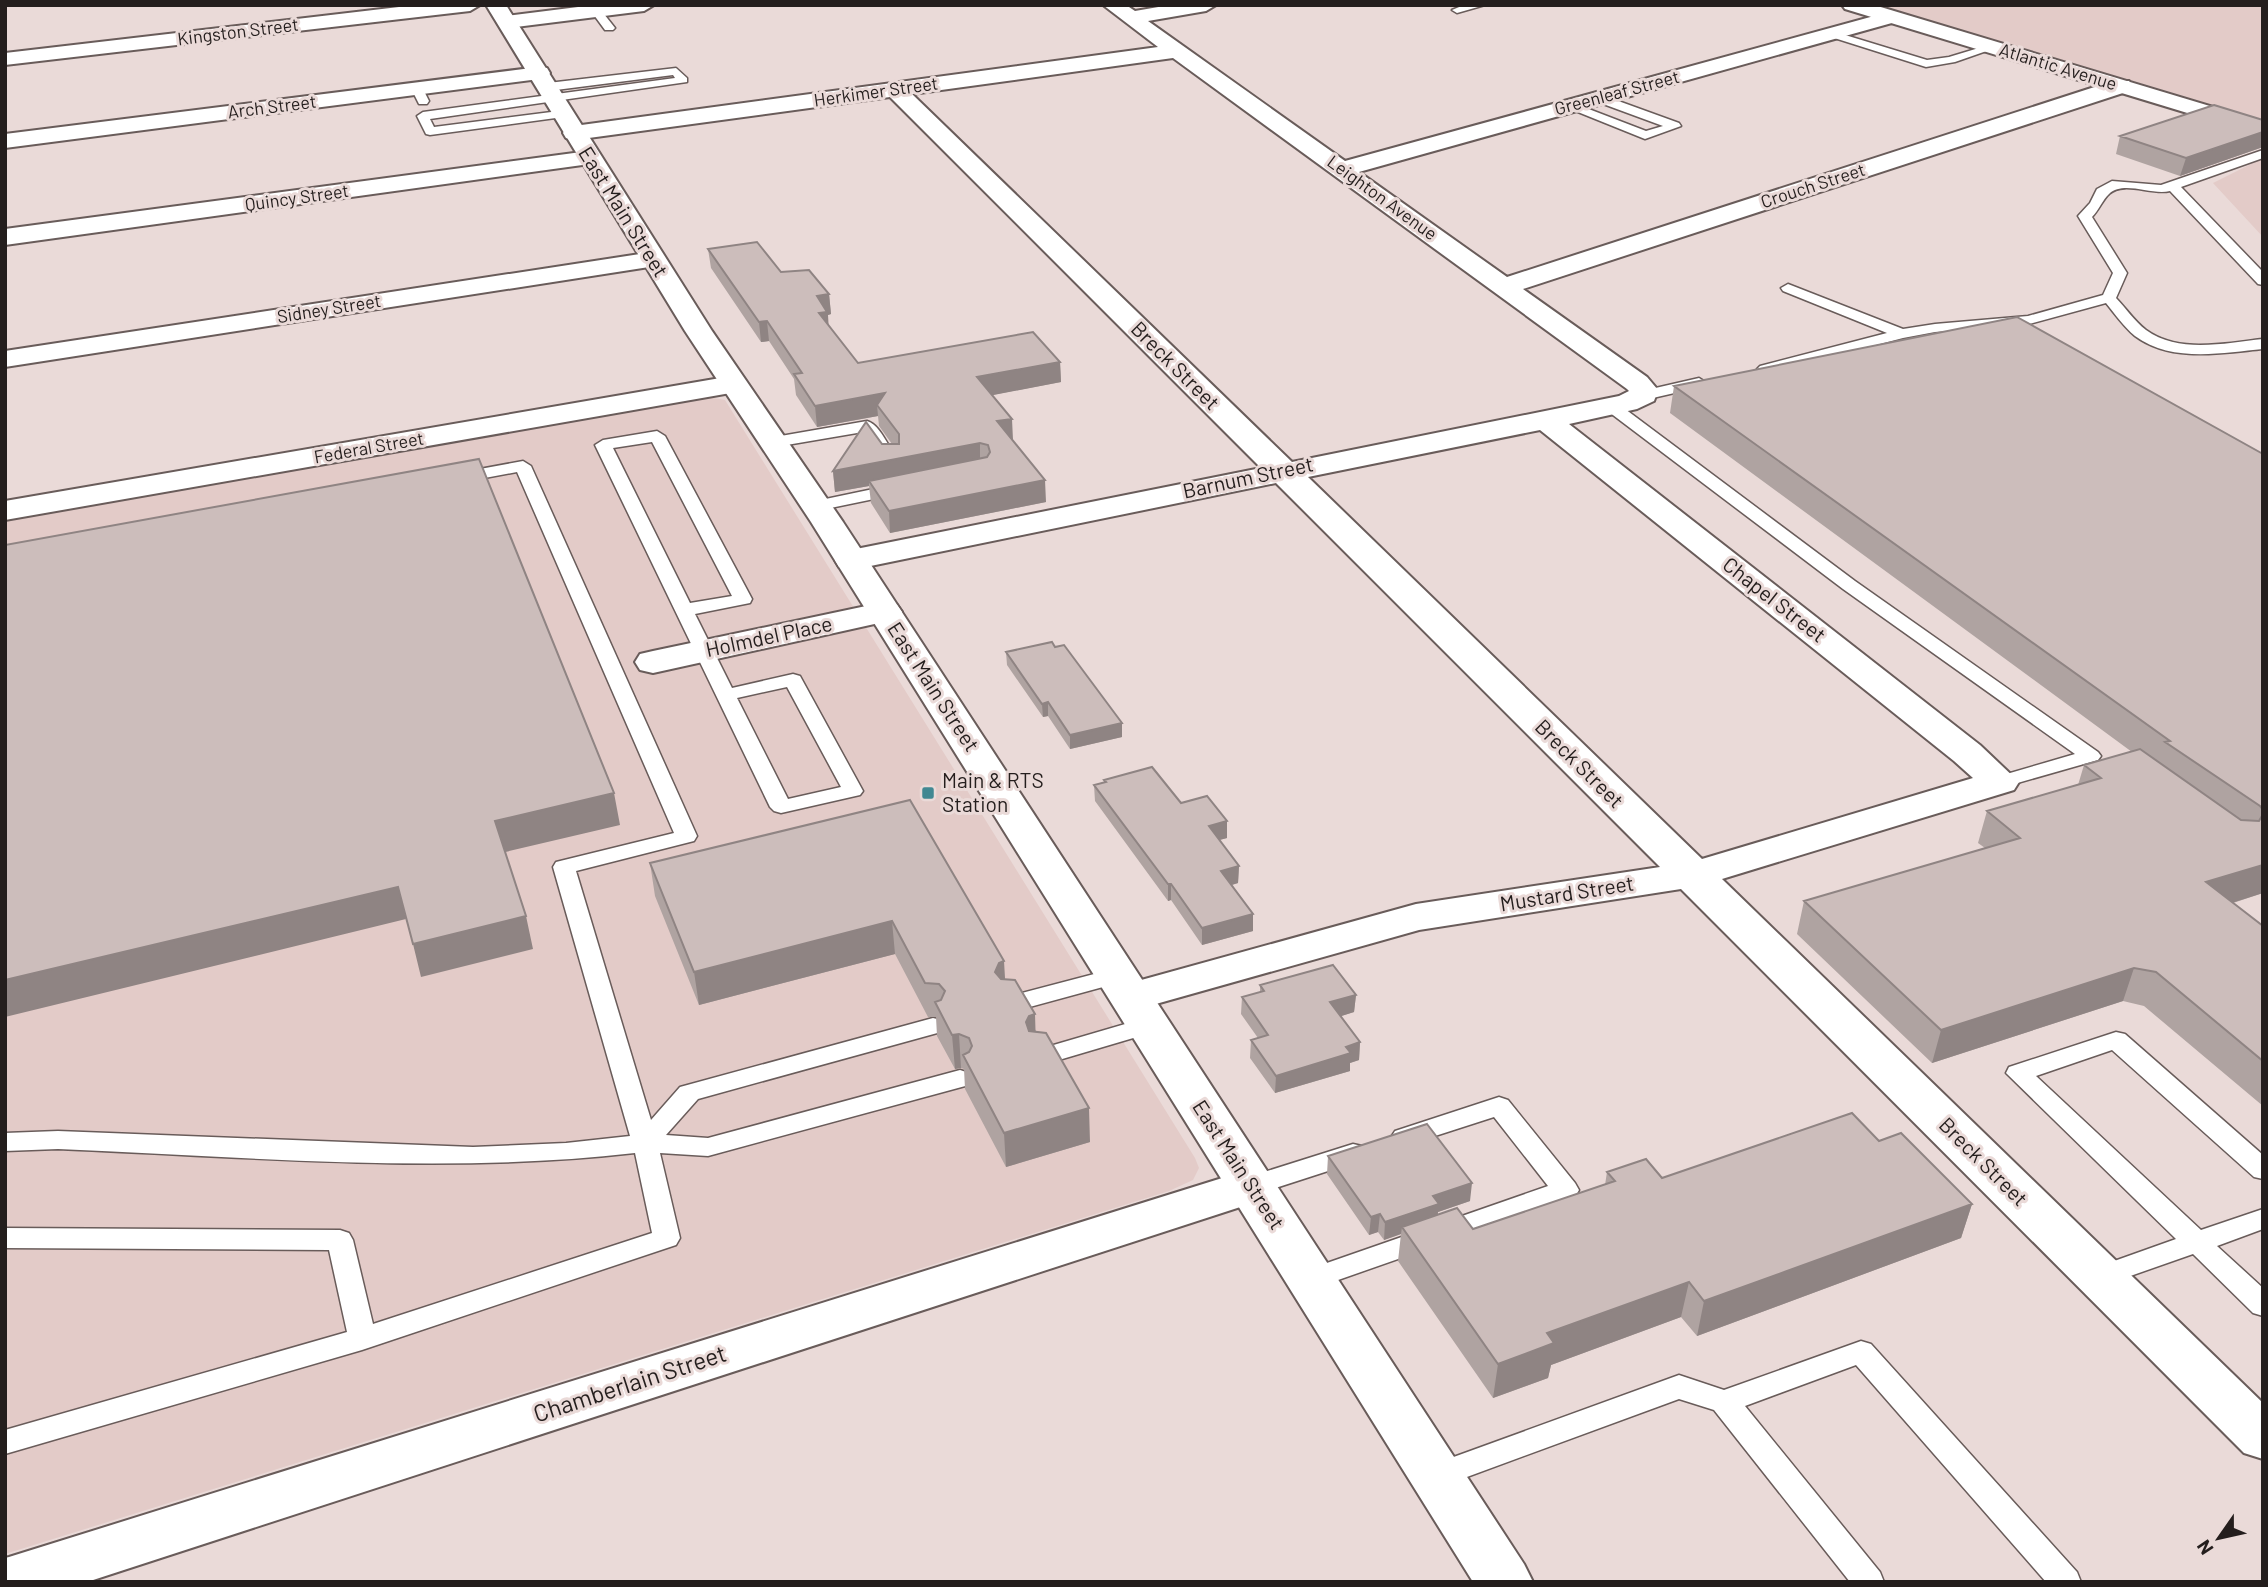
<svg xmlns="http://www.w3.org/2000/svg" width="2268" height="1587" viewBox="0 0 2268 1587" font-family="Barlow,sans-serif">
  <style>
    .built { fill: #e3cbc8 }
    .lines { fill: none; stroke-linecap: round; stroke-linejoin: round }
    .lane-casing { stroke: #695c5a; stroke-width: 3 }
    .street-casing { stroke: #695c5a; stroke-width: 4 }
    .secondary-casing { stroke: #695c5a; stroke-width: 4 }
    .primary-casing { stroke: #695c5a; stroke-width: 4 }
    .lane { fill: #fff; fill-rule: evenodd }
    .street { fill: #fff; fill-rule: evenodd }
    .secondary { fill: #fff; fill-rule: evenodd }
    .primary { fill: #fff; fill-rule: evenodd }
    .wall { fill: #afa3a1 }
    .shaded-wall { fill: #8f8483 }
    .building { fill: #ccbdbb; stroke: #8f8483; stroke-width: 2 }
    .poi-dot { fill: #418892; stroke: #eadad8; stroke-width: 2.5 }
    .labels { text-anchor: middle; stroke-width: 6; stroke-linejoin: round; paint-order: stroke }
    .far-street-label { font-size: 18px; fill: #241e1d; stroke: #eadad8 }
    .street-label { font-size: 21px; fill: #241e1d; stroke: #eadad8 }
    .poi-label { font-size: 21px; fill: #241e1d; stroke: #eadad8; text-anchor: start }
    .near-street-label { font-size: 24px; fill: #241e1d; stroke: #eadad8 }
  </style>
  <rect width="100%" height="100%" fill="#eadad8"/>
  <path class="built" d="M1878,5H2263V120Z
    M2263,158V237L2213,183Z
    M702,396L725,400L1195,1158L1199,1168L1193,1180L1169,1191L5,1554V519Z"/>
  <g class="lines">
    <defs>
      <path id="lane" d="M1464,5H1485L1457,13L1452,10Z
        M592,9H600L615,28L613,30H605L591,11Z
        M1832,31L1927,60L1949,57L1992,44L1998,47L1955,62L1926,67L1828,36L1826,34Z
        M676,68L687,78V82L430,119L434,127L567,110L569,113L563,117L430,135L426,134L417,116L423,112L675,78L673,75L548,91L542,87L548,83Z
        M413,85H421L429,101L427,104H419L411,88Z
        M1599,94L1679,123L1681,126L1645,139L1563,106L1573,103L1646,131L1663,126L1595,101V95Z
        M2263,150V158L2181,187L2263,272V285L2258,284L2170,191C2152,196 2124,180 2109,194C2103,199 2099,210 2092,217L2127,273L2116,298C2126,308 2134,321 2146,330C2179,354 2225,343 2263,339V349C2222,353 2171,363 2135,336C2124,327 2115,314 2106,303L2029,324L1935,332L1903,338L1765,374L1757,369L1760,366L1887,333L1783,291L1781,288L1788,284L1903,329L1935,324L2028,316L2103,295L2113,273L2078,216L2090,203L2097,189L2112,181L2161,185Z
        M1699,378L1707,383L1705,386L1644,400L1636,395L1638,392Z
        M1611,401L1617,403L1855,581L2098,752L2101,756L2098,760L2000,788L1993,786L1990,782L1993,778L2075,754L1843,589L1605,409L1603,406Z
        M867,421C877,424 883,436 888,444L886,447H874L863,432L769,448L761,443L769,438Z
        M657,431L665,436L752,599L750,603L695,614L732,688L793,674L800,676L863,791L860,795L781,813L774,811L770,807L595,445L603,440ZM652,442L732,596L690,603L613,448ZM787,687L841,787L788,799L737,698Z
        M523,461L531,466L697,836L694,841L576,871L651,1120L680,1087L933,1018L941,1020L945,1026L941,1032L698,1099L666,1135L708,1138L960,1070L969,1073L972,1079L969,1085L708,1156L660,1153L680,1238L676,1245L362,1350L5,1454V1430L347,1332L329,1250L5,1248V1228L340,1230L349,1233L353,1240L373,1324L652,1233L635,1153C444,1175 250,1157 58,1149L5,1151V1133L58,1131L473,1147L566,1143L630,1136L553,867L556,862L674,833L517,472L458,483L450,478L458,473Z
        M897,484L906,489L903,493L816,511L807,506L816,501Z
        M1117,968L1125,971L1129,976L1125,981L1011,1012L1003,1010L999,1004L1003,998Z
        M1149,1017L1157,1019L1161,1025L1157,1031L1042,1065L1033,1063L1030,1057L1033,1051Z
        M2116,1032L2125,1034L2263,1155V1179L2254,1177L2112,1050L2036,1076L2201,1230L2263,1209V1229L2217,1246L2263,1288V1316L2253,1313L2193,1254L2099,1287L2089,1284L2085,1277L2089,1270L2176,1239L2006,1073L2009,1067Z
        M1499,1097L1508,1100L1575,1183L1579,1190L1575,1197L1321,1286L1311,1289L1301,1286L1297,1279L1301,1272L1548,1186L1494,1117L1404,1146L1395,1143L1391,1137L1395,1131Z
        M1353,1144L1362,1146L1366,1153L1362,1160L1251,1196L1242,1193L1238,1186L1242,1179Z
        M1861,1341L1871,1344L2077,1572L2081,1582H2046L1856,1365L1745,1406L1880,1572L1884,1582H1850L1714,1410L1679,1399L1437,1488L1426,1485L1422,1476L1426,1467L1679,1375L1724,1390Z"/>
      <path id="street" d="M416,5H480L470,11L5,65V53Z
        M594,5H654L644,11L507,28L500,26L497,22L500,18L507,16Z
        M1103,5H1126L1135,11L1170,5H1216L1206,11L1148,21L1345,161L1885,13H1899L1902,17L1899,21L1359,172L1507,277L2113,81H2129L2132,86L2129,91L1523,289L1647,377L1658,390L1654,401L1637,409L1569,424L1980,745L2019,782L2014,790L1722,879L2263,1403V1459L2244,1453L1681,889L1419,930L1131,1011L1116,1007L1109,997L1116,987L1416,904L1660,867L1276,483L851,570L839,567L835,560L839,553L851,550L1261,468L890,97L574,140L566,138L563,133L566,128L574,126L1158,47ZM1173,58L1627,389L1629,391L1619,396L1292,462L912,94ZM1540,430L1954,761L1973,778L1702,859L1308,477Z
        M539,67L547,68L550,73L547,78L5,148V134Z
        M589,151L597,153L601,158L597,163L5,245V229Z
        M653,252L662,255L666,260L662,265L5,367V351Z
        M732,376L742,379L746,385L742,391L5,520V501Z
        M885,602L897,605L902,612L897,619L653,673L640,670L635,662L640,654L653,651Z
        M1251,1169L1268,1174L1275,1186L1268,1198L87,1582H5V1558L9,1557Z"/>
      <path id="secondary" d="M1842,5H1874L2263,122V136L1845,9Z"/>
      <path id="primary" d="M486,5H506L712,331L843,522L1524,1564L1533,1582H1473L811,522L685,331Z"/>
    </defs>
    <use href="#lane" class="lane-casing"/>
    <use href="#street" class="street-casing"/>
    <use href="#secondary" class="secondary-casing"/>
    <use href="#primary" class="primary-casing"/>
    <use href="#lane" class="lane"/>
    <use href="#street" class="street"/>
    <use href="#secondary" class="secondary"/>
    <use href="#primary" class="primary"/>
  </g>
  <path class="wall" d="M2263,120V147L2180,176L2116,154L2120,136Z
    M708,249L781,272L829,294L831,314L828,315V325L858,363L1060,362L1061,382L992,395L1013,440L1046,502L890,533L871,503L869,486L835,492L833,471L882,444H892L879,426L878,416L817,427L796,395L794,379L769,341L761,342L711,268Z
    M1674,386L2263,454V893L2233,903L2263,926V1106L2144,1006L2123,1001L1932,1063L1797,934L1804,901L1985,848L1978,843L1987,811L2078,785L2084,765L2132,752L1670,413Z
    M1006,652L1122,737L1070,749L1048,716L1043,717L1007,665Z
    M1104,780L1181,803L1227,821V838L1219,840L1239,866L1238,883L1232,885L1253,914V931L1202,945L1171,900L1168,901L1095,801L1094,785L1104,782Z
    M910,800L1005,980L1036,1031L1090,1142L1006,1167L965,1089L964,1069L961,1068L955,1069L937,1036L936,1017H928L895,954L699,1005L655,896L650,863Z
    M1260,985L1356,995L1354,1012L1341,1016L1360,1042L1359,1060L1350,1063V1071L1275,1093L1250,1058L1251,1040L1258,1038L1241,1014L1242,997L1260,992Z
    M1879,1141L1972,1204L1961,1238L1697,1336L1681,1317L1551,1365L1548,1378L1493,1398L1398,1261L1401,1234L1384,1240L1378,1232L1369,1235L1327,1174L1328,1156L1470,1201L1438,1212V1215L1473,1229L1605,1185L1607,1172L1662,1178Z"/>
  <path class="shaded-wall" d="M2263,132V147L2180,176L2186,158Z
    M829,294L831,314L828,315L829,332L821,333L817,296Z
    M767,321L769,341L761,342L759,322Z
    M1060,362L1061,382L978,398L977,377Z
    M885,393L877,405L878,416L817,427L815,406Z
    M1012,419L1013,440L997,421Z
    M980,443V464L869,481V486L835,492L833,471Z
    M1045,480L1046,502L890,533L889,511Z
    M1048,702V716L1043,717L1042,704Z
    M1122,723V737L1070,749V735Z
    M614,793L620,825L501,853L495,821Z
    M1227,821V838L1208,843L1209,826Z
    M2263,865V893L2194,915L2206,882Z
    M1239,866L1238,883L1221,888V871Z
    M1168,884H1171V900L1168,901Z
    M398,887L406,919L5,1017V980Z
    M1253,914V931L1202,945V928Z
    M526,916L533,949L421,977L413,944Z
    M892,921L895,954L699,1005L694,972Z
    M1004,961L1006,995L995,972L999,963Z
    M2134,968L2123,1001L1932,1063L1941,1030Z
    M1356,995L1354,1012L1329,1020L1330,1002Z
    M1035,1014L1036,1047L1026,1022L1029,1016Z
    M959,1034L961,1068L955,1069L952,1035Z
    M1360,1042L1359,1060L1350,1063V1071L1275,1093L1276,1076L1346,1047Z
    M1089,1108L1090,1142L1006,1167L1004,1133Z
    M1472,1183L1470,1201L1438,1212L1437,1222L1402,1227L1401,1234L1384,1240L1385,1222L1433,1196Z
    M1972,1204L1961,1238L1697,1336L1704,1301Z
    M1380,1214L1378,1232L1369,1235L1371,1217Z
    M1689,1282L1681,1317L1551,1365L1548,1378L1493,1398L1498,1364L1547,1333Z"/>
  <path class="building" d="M2214,105L2263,120V132L2186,158L2120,136Z
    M757,242L781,272L809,270L829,294L817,296L827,312L819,313L858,363L1033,332L1060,362L977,377L1012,419L997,421L1045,480L889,511L869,481L987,457L990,452L988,445L980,443L833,471L866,422L882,444H899V434L877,405L885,393L815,406L794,374L802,373L767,321L759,322L708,249Z
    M2017,317L2263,454V810L2260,806L2165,742L2170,741L1674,386Z
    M479,459L614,793L495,821L526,916L413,944L398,887L5,980V545Z
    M1052,642L1055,647L1064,645L1122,723L1070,735L1048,702L1042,704L1006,652Z
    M2140,749L2241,820L2259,821L2263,814V865L2206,882L2263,926V1061L2156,972L2134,968L1941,1030L1804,901L2020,838L1987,811L2101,778L2084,765Z
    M1152,767L1181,803L1207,796L1227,821L1209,826L1239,866L1221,871L1253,914L1202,928L1171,884H1168L1094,785L1106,782L1104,780Z
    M910,800L1004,961L999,963L995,972L1001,979L1015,980L1035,1014L1029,1016L1026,1022L1029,1031L1046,1033L1089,1108L1004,1133L963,1055L969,1052L972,1046L969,1038L959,1034L952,1035L935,1002L941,1000L945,991L939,984L925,983L892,921L694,972L650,863Z
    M1333,965L1356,995L1330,1002L1360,1042L1346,1047L1351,1053L1276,1076L1251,1040L1268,1035L1242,997L1264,991L1260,985Z
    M1852,1113L1879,1141L1901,1133L1972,1204L1704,1301L1689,1282L1547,1333L1554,1343L1498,1364L1402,1227L1457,1208L1473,1229L1615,1181L1607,1172L1646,1159L1662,1178Z
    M1427,1124L1472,1183L1433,1196L1439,1204L1385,1222L1380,1214L1371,1217L1328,1156Z"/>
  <rect class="poi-dot" x="921" y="786" width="14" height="14" rx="3.5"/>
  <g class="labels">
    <g class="far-street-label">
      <text transform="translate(238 32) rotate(-7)" y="6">Kingston Street</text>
      <text transform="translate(2058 67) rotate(17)" y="6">Atlantic Avenue</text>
      <text transform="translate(876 92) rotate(-8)" y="6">Herkimer Street</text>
      <text transform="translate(1617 93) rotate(-15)" y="6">Greenleaf Street</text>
      <text transform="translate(272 107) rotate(-7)" y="6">Arch Street</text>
      <text transform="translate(1813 186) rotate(-18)" y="6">Crouch Street</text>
      <text transform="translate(297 198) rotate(-8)" y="6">Quincy Street</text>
      <text transform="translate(1382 198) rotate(36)" y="6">Leighton Avenue</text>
      <text transform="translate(329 309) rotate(-9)" y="6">Sidney Street</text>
      <text transform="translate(369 448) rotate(-10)" y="6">Federal Street</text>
    </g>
    <g class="street-label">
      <text transform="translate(623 212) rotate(58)" y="7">East Main Street</text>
      <text transform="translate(1175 366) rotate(45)" y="7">Breck Street</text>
      <text transform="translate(1248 478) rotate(-12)" y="7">Barnum Street</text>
      <text transform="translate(1774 600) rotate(38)" y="7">Chapel Street</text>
      <text transform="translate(769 637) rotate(-12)" y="7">Holmdel Place</text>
      <text transform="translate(933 687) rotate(57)" y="7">East Main Street</text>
      <text transform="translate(1579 764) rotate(45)" y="7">Breck Street</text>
      <text transform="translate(1567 894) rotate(-9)" y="7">Mustard Street</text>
      <text transform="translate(1983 1162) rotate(45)" y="7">Breck Street</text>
      <text transform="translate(1238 1165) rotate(57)" y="7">East Main Street</text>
    </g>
    <g class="poi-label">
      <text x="942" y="788">Main &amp; RTS<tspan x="942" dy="24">Station</tspan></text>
    </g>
    <g class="near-street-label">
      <text transform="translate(630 1384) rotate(-18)" y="8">Chamberlain Street</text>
    </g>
  </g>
  <rect width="2268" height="1587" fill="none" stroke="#241e1d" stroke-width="14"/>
  <g transform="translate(2219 1538) rotate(236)" stroke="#eadad8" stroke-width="5" paint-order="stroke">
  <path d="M0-5L12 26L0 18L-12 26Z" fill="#241e1d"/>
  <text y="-10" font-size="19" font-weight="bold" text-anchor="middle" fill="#241e1d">N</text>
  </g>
</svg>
